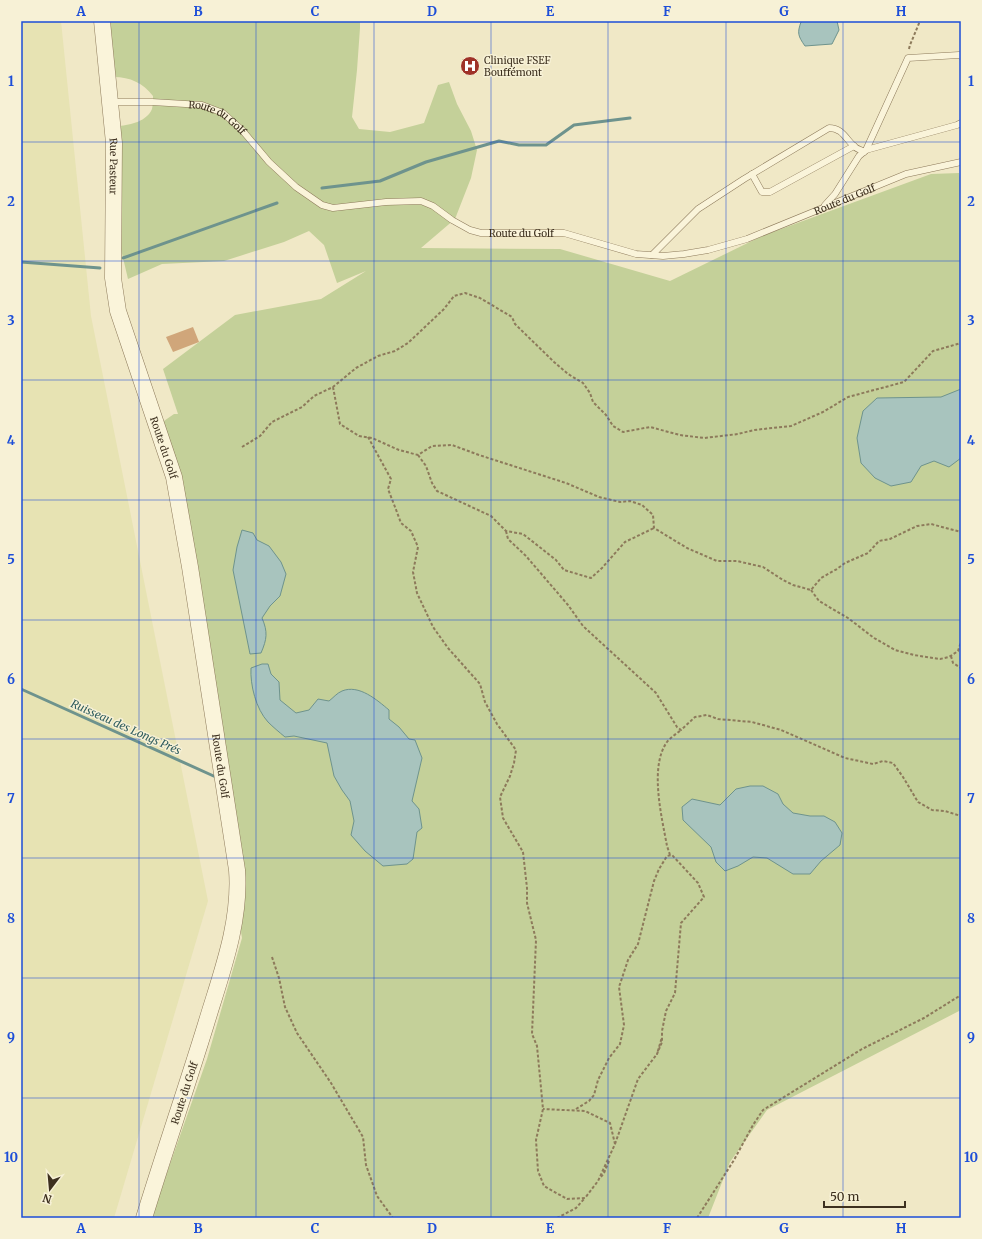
<svg xmlns="http://www.w3.org/2000/svg" width="982" height="1239" viewBox="0 0 982 1239" font-family="Merriweather,serif">
  <style>
    .farmland { fill: #e7e3b3 }
    .green { fill: #c4d099 }
    .water { fill: #a8c4be; stroke: #6e938d }
    .lines { fill: none; stroke-linecap: round; stroke-linejoin: round }
    .stream { stroke: #6e938d; stroke-width: 3 }
    .building { fill: #d0a67a }
    .service-casing { stroke: #8d7a5b; stroke-width: 7 }
    .tertiary-casing { stroke: #8d7a5b; stroke-width: 17 }
    .path { stroke: #8d7a5b; stroke-width: 2; stroke-dasharray: 3 2; stroke-linecap: butt }
    .service { stroke: #faf4da; stroke-width: 6 }
    .tertiary { stroke: #faf4da; stroke-width: 16 }
    .grid { fill: none; stroke: #1d4ed8; stroke-width: 1; stroke-opacity: 0.55 }
    .labels { text-anchor: middle; stroke-width: 3; stroke-linejoin: round; paint-order: stroke }
    .poi-label { font-size: 10px; fill: #3d301f; stroke: #f7f1d6; text-anchor: start }
    .street-label { font-size: 10px; fill: #3d301f; stroke: #f7f1d6 }
    .water-label { font-size: 11px; font-style: italic; fill: #2e5c5d; stroke: #f7f1d6 }
    .neatline { fill: none; stroke: #1d4ed8; stroke-width: 1.5 }
    .grid-label { font-size: 13px; text-anchor: middle; font-weight: bold; fill: #1d4ed8 }
  </style>
  <rect width="100%" height="100%" fill="#f0e8c6"/>
  <path class="farmland" d="M21,21H61L91,316L208,901L114,1218H21Z"/>
  <path class="green" d="M110,21H360V28L357,70L352,117L359,129L390,132L424,123L438,85L449,82L457,104L471,131L477,150L471,178L455,219L421,248L560,249L670,281L762,236L931,174L959,173L960,177H961V1010L767,1110L730,1162L708,1218H151L207,1059L242,938L161,423L174,414H178L163,369L235,315L321,299L366,271L337,283L324,245L309,231L284,242L224,261L162,264L128,279L119,241V126C131,125 147,121 152,109C153,105 153,100 153,96C143,83 130,77 114,77Z"/>
  <path class="water" d="M803,21H837L839,30L832,44L805,46C798,36 797,33 801,22Z
    M961,389V458L949,467L934,461L921,466L911,482L891,486L875,478L861,463L857,438L863,411L877,398L941,397Z
    M242,530L253,533L257,540L269,546L281,562L286,574L280,596L270,606L262,618C268,632 267,639 261,653L250,654L233,570L237,547Z
    M262,664H268L271,674L279,682L280,700L296,713L309,710L318,699L329,701C333,698 337,693 342,691C359,684 377,700 389,710V719L399,727L409,739L415,740L422,758L412,801L419,809L422,828L417,832L413,859L407,864L383,866L365,851L351,835L354,821L350,801L342,790L334,776L327,743L294,736L285,737C279,732 273,727 268,722C256,709 250,685 251,668Z
    M750,786H763L778,794L783,804L793,813L810,816H824L835,822L842,833L840,845L821,861L810,874H793L767,858L753,857L738,866L725,871L716,862L711,847L683,820L682,807L692,799L720,805L736,789Z"/>
  <g class="lines">
    <path class="stream" d="M322,188L380,181L426,162L499,141L519,145H546L574,125L630,118
      M123,258L277,203
      M21,262L100,268
      M21,689L218,778"/>
  </g>
  <path class="building" d="M193,327L199,342L173,352L166,337Z"/>
  <g class="lines">
    <defs>
      <g id="service">
        <path id="s1" d="M110,102H152L202,105L223,113L242,130L269,162L296,187L322,205L333,208L386,202L421,201L433,206L452,220L470,230L481,233H564L636,254L663,256L684,254L708,250L747,239L906,174L961,162"/>
        <path d="M866,150L908,58L959,55L961,56"/>
        <path d="M752,174L762,192H770L854,146"/>
        <path d="M825,205L835,194L859,156L866,150L957,125L961,123"/>
        <path d="M652,255L698,209L744,179L829,128C843,128 846,140 855,147C857,149 861,150 864,152"/>
      </g>
      <g id="tertiary">
        <path id="s2" d="M102,21L114,143L113,278L118,311L174,477L190,567L237,870C241,923 221,974 206,1024C186,1089 164,1153 144,1218"/>
      </g>
    </defs>
    <use href="#service" class="service-casing"/>
    <use href="#tertiary" class="tertiary-casing"/>
    <path class="path" d="M909,49L910,45L920,21
      M333,387L340,424L359,436L372,438L399,450L418,455L432,446L452,445L479,455L566,483L599,497L620,502L630,501L642,505L653,515L654,528L687,548L717,561H737L763,567L783,580L793,585L811,590L821,578L837,569L845,563L868,553L879,541L890,539L917,526L931,524L961,532
      M368,437L391,479L388,489L395,507L401,523L411,531L418,547L413,572L417,593L433,627L448,648L480,684L485,702L497,724L516,750L514,763L510,776L500,797L503,818L523,852L527,888V903L536,940L532,1034L537,1046L543,1109L536,1140L538,1171L544,1186L567,1199L585,1198L598,1181L615,1144L610,1123L585,1111L543,1109
      M242,447L260,436L272,422L302,407L314,396L333,387L356,368L378,356L395,351L408,343L444,309L454,296L465,293L480,298L512,317L515,324L554,362L568,374L583,383L590,393L593,402L606,415L613,426L623,432L650,427L680,435L704,438L738,434L754,430L791,426L823,412L848,397L904,382L933,351L961,343
      M418,455L426,466L432,483L437,491L491,516L506,531L523,534L556,560L564,570L591,578L602,568L625,542L654,528
      M506,531L508,539L526,556L568,605L583,626L656,693L677,727L681,730L695,717L707,715L718,719L752,722L781,730L845,758L873,764L883,761L893,763L903,777L918,802L932,810L945,811L961,816
      M811,590L819,601L848,618L874,638L895,650L914,655L940,659L949,657L958,651L961,642
      M951,656L953,663L961,668
      M670,855L667,846C662,818 649,767 667,742C670,738 676,734 681,730
      M272,957L279,978L285,1007L297,1033L331,1083L363,1137L366,1165L377,1196L393,1218
      M576,1109L589,1101L594,1095L598,1080L609,1058L620,1044L624,1025L619,987L628,960L638,944L654,881L659,869L667,856L672,855L698,883L704,897L681,923L675,993L666,1011L662,1031V1042L657,1054L662,1037
      M615,1144L638,1079L657,1054
      M601,1177L604,1173L609,1161
      M557,1218L576,1208L585,1198
      M697,1218L734,1160L753,1125L763,1110L862,1049L924,1018L961,995"/>
    <use href="#service" class="service"/>
    <use href="#tertiary" class="tertiary"/>
  </g>
  <path class="grid" d="M139,21V1218M256,21V1218M374,21V1218M491,21V1218M608,21V1218M726,21V1218M843,21V1218M21,142H961M21,261H961M21,380H961M21,500H961M21,620H961M21,739H961M21,858H961M21,978H961M21,1098H961"/>
  <defs>
    <symbol id="hospital-disc" viewBox="-11 -11 22 22"><circle r="9.5" fill="#9f3228" stroke="#f7f1d6"/><path d="M-5-5h3v3.5h4V-5h3V5h-3V1.5h-4V5h-3Z" fill="#fff"/></symbol>
  </defs>
  <g fill-rule="evenodd">
    <use href="#hospital-disc" x="459" y="55" width="22" height="22"/>
  </g>
  <g class="labels">
    <g class="poi-label">
      <text x="484" y="64">Clinique FSEF<tspan x="484" dy="12">Bouffémont</tspan></text>
    </g>
    <g class="street-label">
      <text dy="4" stroke="none"><textPath href="#s1" startOffset="111">Route du Golf</textPath></text>
      <text dy="4" stroke="none"><textPath href="#s2" startOffset="146">Rue Pasteur</textPath></text>
      <text dy="4" stroke="none"><textPath href="#s1" startOffset="795">Route du Golf</textPath></text>
      <text dy="4" stroke="none"><textPath href="#s1" startOffset="459">Route du Golf</textPath></text>
      <text dy="4" stroke="none"><textPath href="#s2" startOffset="435">Route du Golf</textPath></text>
      <text dy="4" stroke="none"><textPath href="#s2" startOffset="759">Route du Golf</textPath></text>
      <text transform="translate(184 1093) rotate(-72)" y="4">Route du Golf</text>
    </g>
    <g class="water-label">
      <text transform="translate(126 727) rotate(24)" y="4">Ruisseau des Longs Prés</text>
    </g>
  </g>
  <rect width="982" height="1239" fill="none" stroke="#f7f1d6" stroke-width="44"/>
  <g transform="translate(50 1189) rotate(196)" stroke="#f7f1d6" stroke-width="3" paint-order="stroke">
  <path d="M0-3L7 15L0 10L-7 15Z" fill="#3d301f"/>
  <text y="-6" font-size="11" font-weight="bold" text-anchor="middle" fill="#3d301f">N</text>
  </g>
  <path d="M824 1201v6h81v-6" fill="none" stroke="#3d301f" stroke-width="2"/>
  <text x="830" y="1201" font-size="12" fill="#3d301f" stroke="#f7f1d6" stroke-width="3" paint-order="stroke">50 m</text>
  <rect x="22" y="22" width="938" height="1195" class="neatline"/>
  <g class="grid-label">
    <text x="81" y="16">A</text>
    <text x="198" y="16">B</text>
    <text x="315" y="16">C</text>
    <text x="432" y="16">D</text>
    <text x="550" y="16">E</text>
    <text x="667" y="16">F</text>
    <text x="784" y="16">G</text>
    <text x="901" y="16">H</text>
    <text x="11" y="86">1</text>
    <text x="971" y="86">1</text>
    <text x="11" y="206">2</text>
    <text x="971" y="206">2</text>
    <text x="11" y="325">3</text>
    <text x="971" y="325">3</text>
    <text x="11" y="445">4</text>
    <text x="971" y="445">4</text>
    <text x="11" y="564">5</text>
    <text x="971" y="564">5</text>
    <text x="11" y="684">6</text>
    <text x="971" y="684">6</text>
    <text x="11" y="803">7</text>
    <text x="971" y="803">7</text>
    <text x="11" y="923">8</text>
    <text x="971" y="923">8</text>
    <text x="11" y="1042">9</text>
    <text x="971" y="1042">9</text>
    <text x="11" y="1162">10</text>
    <text x="971" y="1162">10</text>
    <text x="81" y="1233">A</text>
    <text x="198" y="1233">B</text>
    <text x="315" y="1233">C</text>
    <text x="432" y="1233">D</text>
    <text x="550" y="1233">E</text>
    <text x="667" y="1233">F</text>
    <text x="784" y="1233">G</text>
    <text x="901" y="1233">H</text>
  </g>
</svg>
